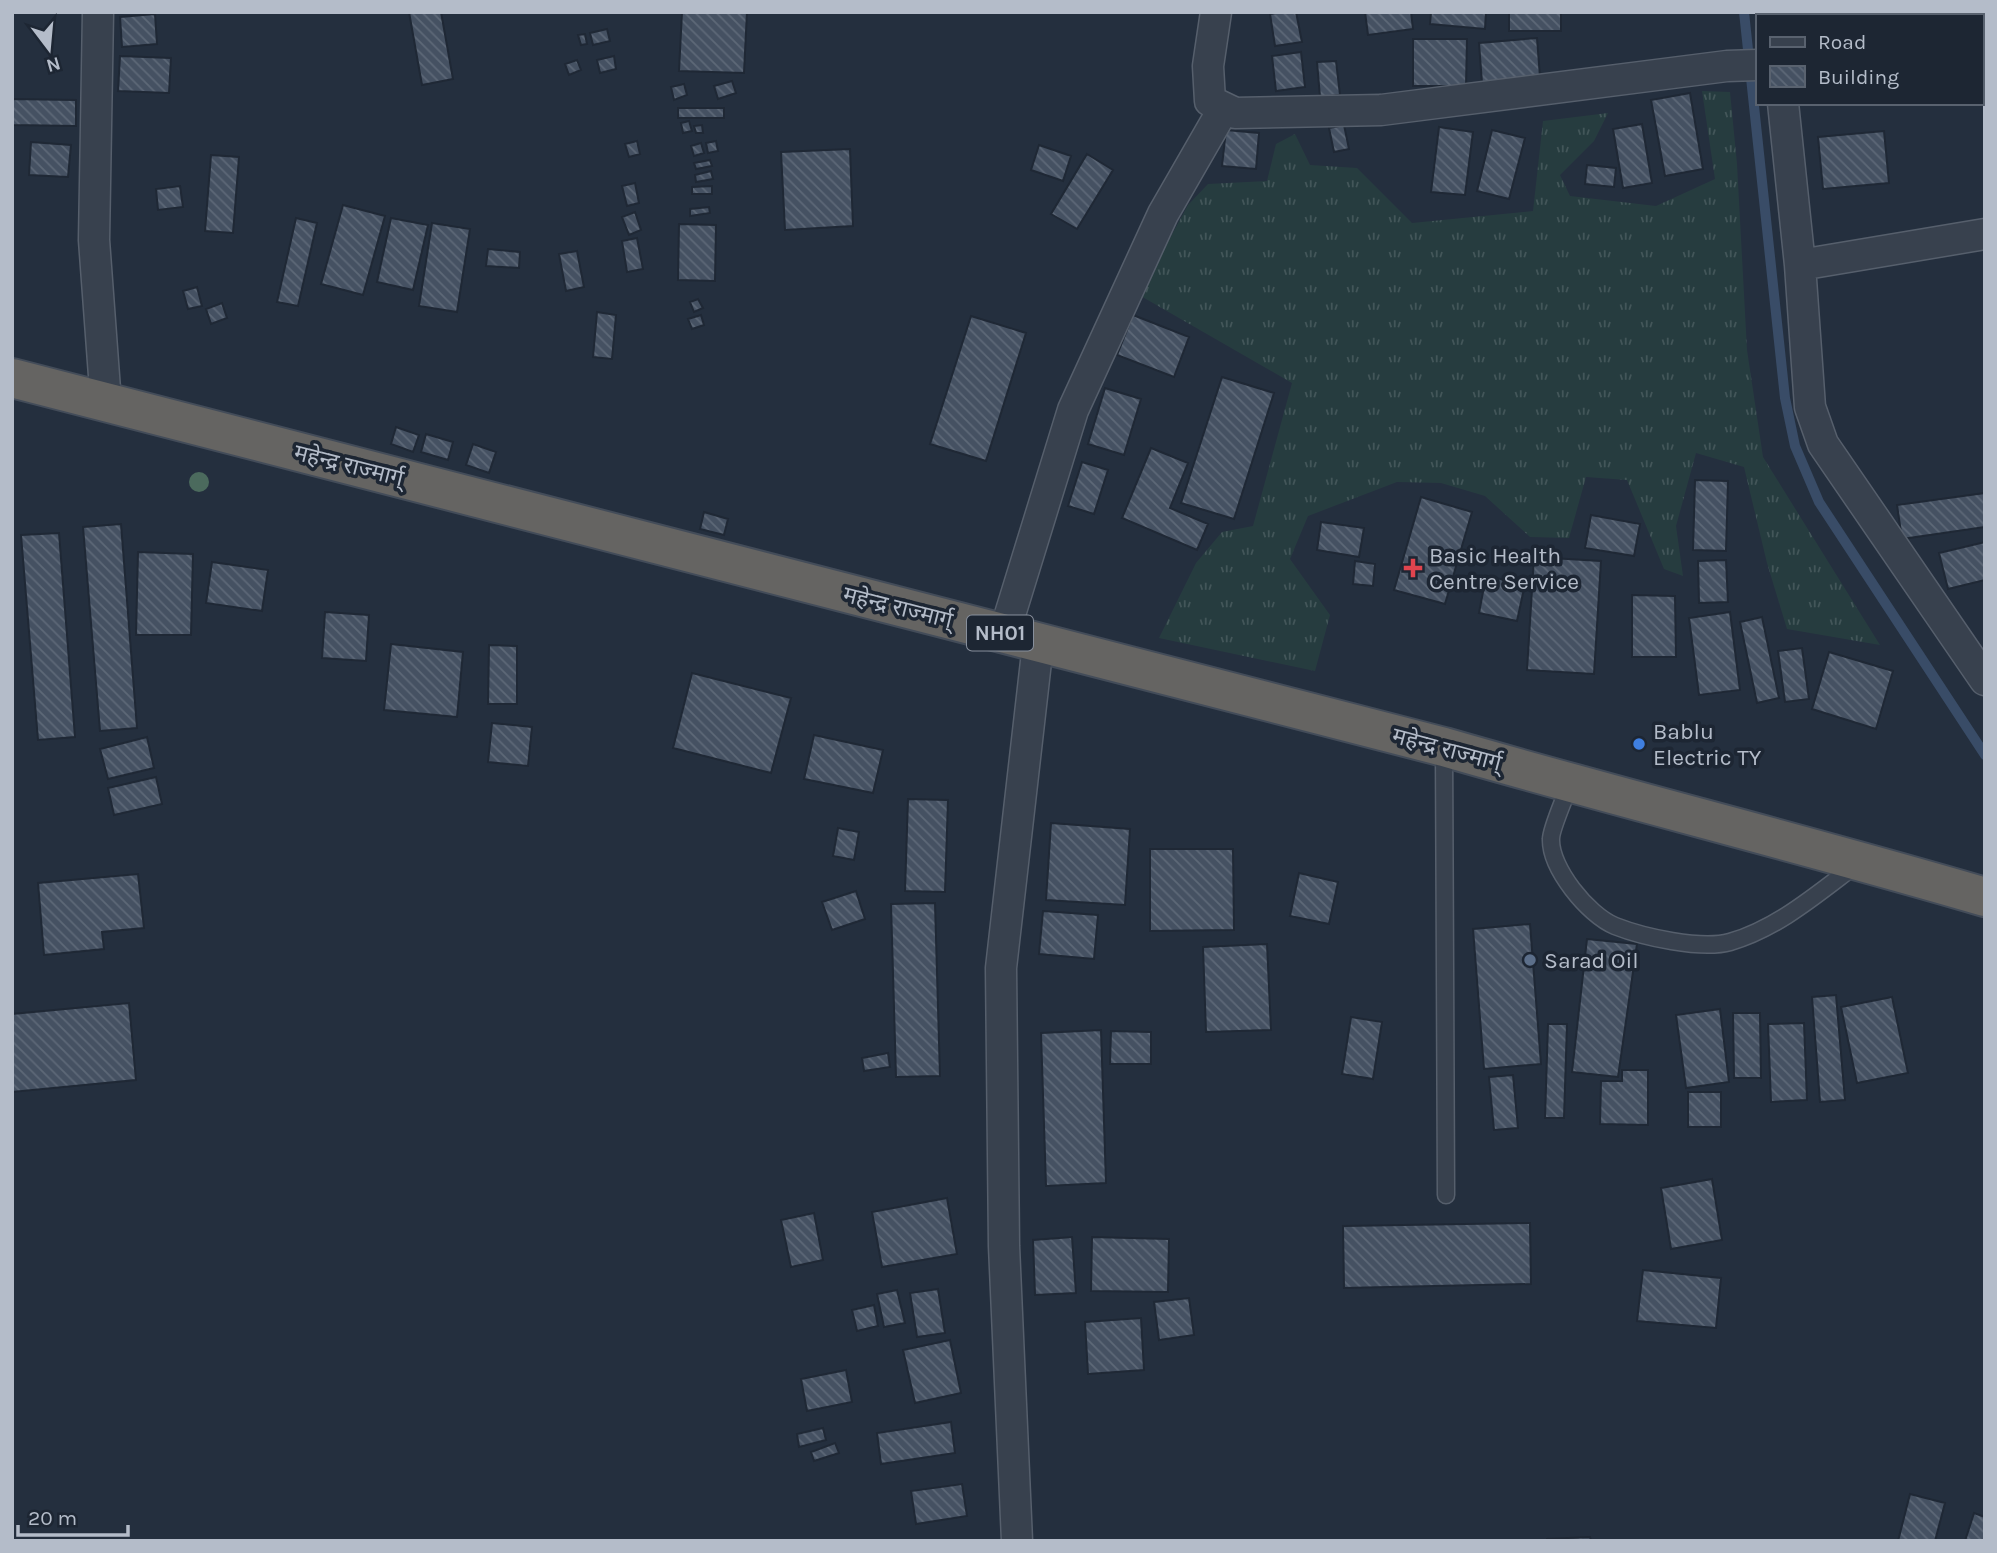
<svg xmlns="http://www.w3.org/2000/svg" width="1997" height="1553" viewBox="0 0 1997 1553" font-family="Karla,'Noto Sans Devanagari',sans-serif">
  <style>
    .grass { fill: url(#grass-tufts) }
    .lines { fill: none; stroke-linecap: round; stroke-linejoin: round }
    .stream { stroke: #394c67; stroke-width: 10 }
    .building { fill: url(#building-back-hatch); stroke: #1f2835; stroke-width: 2 }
    .service-casing { stroke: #565f6c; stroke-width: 19 }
    .minor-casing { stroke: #565f6c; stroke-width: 33 }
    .trunk-casing { stroke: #434c59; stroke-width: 42 }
    .service { stroke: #38414e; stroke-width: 16 }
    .minor { stroke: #38414e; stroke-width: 30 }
    .trunk { stroke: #656462; stroke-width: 38 }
    .tree { fill: #4b6a5d }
    .health-dot { fill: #e0444e; stroke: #1d2633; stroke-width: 2.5 }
    .shop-dot { fill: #3f7fe0; stroke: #1d2633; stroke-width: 2.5 }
    .service-dot { fill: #5c6f8a; stroke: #1d2633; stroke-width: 2.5 }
    .labels { text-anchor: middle; stroke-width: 7; stroke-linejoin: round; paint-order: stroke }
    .shield { fill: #1d2633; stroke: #878f9c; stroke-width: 2 }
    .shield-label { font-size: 21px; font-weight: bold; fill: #b4bcc9 }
    .street-label { font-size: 23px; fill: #b4bcc9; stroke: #1d2633 }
    .poi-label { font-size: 23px; fill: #b4bcc9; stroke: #1d2633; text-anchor: start }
  </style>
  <defs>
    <pattern id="grass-tufts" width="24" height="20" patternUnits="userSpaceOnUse" patternTransform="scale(1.75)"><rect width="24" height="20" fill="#263c3f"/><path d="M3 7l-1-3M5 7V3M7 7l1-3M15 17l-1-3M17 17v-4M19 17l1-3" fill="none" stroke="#435659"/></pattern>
    <pattern id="building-back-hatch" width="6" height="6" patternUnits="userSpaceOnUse" patternTransform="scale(1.75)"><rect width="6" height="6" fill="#455162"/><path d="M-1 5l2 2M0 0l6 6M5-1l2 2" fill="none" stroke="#5d6877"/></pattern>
  </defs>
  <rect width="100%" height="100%" fill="#242f3e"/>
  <path class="grass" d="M1702,91L1730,92L1737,164L1747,350L1763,457L1880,645L1787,629L1767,563L1744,467L1696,453L1676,526L1683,576L1664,569L1627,480L1586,477L1569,538L1530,537L1485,496L1441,483L1397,482L1308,516L1290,559L1330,615L1315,671L1159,638L1196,563L1222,532L1253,526L1292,383L1139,295L1188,205L1208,184L1267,181L1276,144L1295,134L1310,165L1357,168L1412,223L1533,211L1543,121L1608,113L1594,141L1560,175L1570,196L1656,206L1715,179Z"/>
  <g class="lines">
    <path class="stream" d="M1744,12L1785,398L1795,446L1819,502L1985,755"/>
  </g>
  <path class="building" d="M409,12H441L453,79L422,85Z
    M682,12H747L744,73L679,71Z
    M1283,12H1296L1302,42L1275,46L1270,14Z
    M1365,12H1411L1413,29L1368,35Z
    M1431,12H1486L1485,29L1430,24Z
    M1509,12H1561V31H1509Z
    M155,14L157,44L122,47L120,17Z
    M607,29L610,41L593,45L590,33Z
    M585,34L587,44L581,45L578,35Z
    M1537,38L1540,77L1482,83L1479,43Z
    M1413,39H1467L1466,86H1413Z
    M1301,52L1305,87L1276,91L1272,56Z
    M120,56L171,58L169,93L118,91Z
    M614,56L616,69L600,73L597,60Z
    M577,60L581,70L569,75L565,64Z
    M1336,61L1340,95L1320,97L1317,62Z
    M732,81L736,93L718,99L714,86Z
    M684,84L687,95L674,100L671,87Z
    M1690,93L1703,169L1665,176L1651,100Z
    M12,99L76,100V126L12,125Z
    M678,108H724V118H678Z
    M689,121L692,131L683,133L681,123Z
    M1642,124L1652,183L1623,188L1613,129Z
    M702,125L703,133H696L694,126Z
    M1344,125L1349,149L1334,152L1329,128Z
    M1439,127L1473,132L1465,195L1431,192Z
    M1226,130L1259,133L1256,169L1222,166Z
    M1492,130L1525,138L1509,199L1477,191Z
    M1884,131L1889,183L1823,189L1818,137Z
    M637,141L640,154L629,157L625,144Z
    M716,141L718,151L708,153L706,143Z
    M31,142L71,145L68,177L29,175Z
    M701,143L704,153L694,156L691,146Z
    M1039,145L1071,156L1063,181L1031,170Z
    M850,149L853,226L785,230L781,152Z
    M1087,154L1113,170L1077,229L1051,214Z
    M211,155L239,157L233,233L205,231Z
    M710,160L712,166L696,169L694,163Z
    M1587,165L1616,168L1614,187L1585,184Z
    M711,171L713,179L696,182L695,175Z
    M635,183L639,203L627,206L622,186Z
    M180,186L183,207L158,210L156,189Z
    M712,186V194H692V187Z
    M343,205L385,216L363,295L321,284Z
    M709,207L710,213L690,216V209Z
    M635,212L641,230L629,235L622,217Z
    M296,218L317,223L298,306L277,302Z
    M391,218L428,225L413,290L377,282Z
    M432,223L470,229L457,312L419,306Z
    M679,224L716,225L715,281L678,280Z
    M637,238L643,269L627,272L622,241Z
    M488,249L520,252L519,268L486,266Z
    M577,251L584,287L566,291L559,254Z
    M197,287L202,306L188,309L183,291Z
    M698,299L703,308L694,312L690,302Z
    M222,303L227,318L211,324L206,309Z
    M597,312L616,315L612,359L593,357Z
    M701,315L704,325L692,329L688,319Z
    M1133,315L1189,337L1174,377L1117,355Z
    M971,316L1026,333L986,461L930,444Z
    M1222,377L1274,393L1234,519L1181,503Z
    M1105,388L1141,399L1124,455L1088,444Z
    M396,427L419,435L413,452L391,444Z
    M426,434L453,442L448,460L421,452Z
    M473,444L496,452L489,473L466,465Z
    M1151,448L1188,463L1170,508L1208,524L1197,550L1122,518Z
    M1082,462L1108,470L1094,514L1068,506Z
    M1695,480L1728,481L1726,551L1693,550Z
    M1985,493V527L1902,539L1897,505Z
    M1421,497L1472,512L1445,604L1394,590Z
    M704,512L728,519L724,535L700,529Z
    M1591,515L1640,524L1634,556L1585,548Z
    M1321,522L1364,528L1359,557L1317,550Z
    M121,524L137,728L100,731L83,527Z
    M59,533L75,737L38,740L21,535Z
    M1985,542V580L1948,589L1939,553Z
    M138,552L193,554L191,635H136Z
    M1534,557L1601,561L1594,674L1527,670Z
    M1726,560L1728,602L1699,603L1698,561Z
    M1355,561L1375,564L1373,586L1353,584Z
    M212,562L268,570L262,611L206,603Z
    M1486,576L1525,584L1517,621L1479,613Z
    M1632,595L1675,596L1676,657H1632Z
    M325,612L369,615L366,661L322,658Z
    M1730,612L1740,690L1699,695L1689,618Z
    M1762,617L1779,698L1757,703L1740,622Z
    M391,644L463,652L457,717L384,710Z
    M489,645L517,646V704H488Z
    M1802,648L1809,699L1785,702L1778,651Z
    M1829,652L1893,671L1876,729L1812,709Z
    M692,673L791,698L771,773L673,748Z
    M492,723L532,727L528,766L488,762Z
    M814,735L883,750L873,793L804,779Z
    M147,737L154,768L108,779L100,749Z
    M156,777L162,804L114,815L108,788Z
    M908,799L948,800L945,892L905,891Z
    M1051,823L1130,829L1125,905L1046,900Z
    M838,828L859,832L854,860L833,856Z
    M1150,849H1233L1234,930L1150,931Z
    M1299,873L1338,882L1329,924L1290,916Z
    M138,874L144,928L102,932L104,949L44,955L38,883Z
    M856,891L865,919L832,930L822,902Z
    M935,903L940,1076L896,1077L891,904Z
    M1043,911L1098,915L1094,959L1039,954Z
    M1530,924L1541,1064L1484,1069L1473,929Z
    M1587,939L1637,944L1618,1077L1572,1072Z
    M1267,944L1271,1030L1206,1032L1203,947Z
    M1836,995L1845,1100L1820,1102L1812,997Z
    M1892,997L1908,1073L1857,1083L1841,1007Z
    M129,1003L136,1080L12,1092V1014Z
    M1720,1009L1729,1082L1686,1088L1676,1015Z
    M1733,1013H1760L1761,1078H1734Z
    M1351,1017L1382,1022L1373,1079L1342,1074Z
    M1804,1023L1807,1100L1771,1102L1768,1024Z
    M1548,1024H1567L1564,1118H1545Z
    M1101,1030L1106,1183L1046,1186L1041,1033Z
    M1111,1031L1151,1032V1064H1110Z
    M888,1053L890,1067L864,1071L862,1058Z
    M1622,1070H1648V1125L1600,1124L1601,1081H1622Z
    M1513,1075L1518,1128L1494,1130L1489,1077Z
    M1688,1092H1721V1127H1688Z
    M1712,1179L1722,1240L1671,1249L1661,1188Z
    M947,1198L957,1254L882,1267L872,1212Z
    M814,1213L823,1260L791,1267L781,1220Z
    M1530,1223L1531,1284L1344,1288L1343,1226Z
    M1072,1237L1076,1293L1035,1295L1033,1240Z
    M1092,1237L1169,1239L1168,1292L1091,1291Z
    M1643,1270L1721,1278L1716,1328L1637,1321Z
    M938,1289L945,1333L917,1337L910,1293Z
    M897,1290L905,1323L884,1327L877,1294Z
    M1189,1298L1194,1335L1159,1340L1154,1302Z
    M874,1305L878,1326L857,1331L852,1310Z
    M1141,1318L1144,1370L1088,1374L1085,1322Z
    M950,1340L961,1393L915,1403L903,1350Z
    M846,1370L852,1402L807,1411L801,1379Z
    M951,1422L955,1453L881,1464L877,1433Z
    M823,1428L826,1440L799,1447L797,1434Z
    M835,1443L839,1453L814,1461L811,1452Z
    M962,1484L967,1516L916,1524L911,1491Z
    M1910,1494L1945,1503L1935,1541H1898Z
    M1974,1513L1985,1517V1541H1965Z
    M1590,1537L1591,1541H1547V1539Z"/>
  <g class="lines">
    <defs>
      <path id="service" d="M1444,747L1446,1195
        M1570,783C1566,796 1551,828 1551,839C1550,868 1588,915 1615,926C1643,937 1701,950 1730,942C1778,928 1817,894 1857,864"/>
      <path id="minor" d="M98,12L94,240L106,403
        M1216,12L1208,66L1210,101L1235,113L1381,110L1727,66L1757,65
        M1772,12V16
        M1783,103L1800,265L1810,407L1823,444L1985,680
        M1800,265L1985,234
        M1004,634L1073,410L1163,214L1224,108
        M1017,1541L1004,1246L1001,968L1038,644"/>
      <path id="trunk" d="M12,378L1444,747C1623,799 1805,844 1985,897"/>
    </defs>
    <use href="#service" class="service-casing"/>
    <use href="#minor" class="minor-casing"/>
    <use href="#trunk" class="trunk-casing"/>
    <use href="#service" class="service"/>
    <use href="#minor" class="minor"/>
    <use href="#trunk" class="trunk"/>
  </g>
  <circle class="tree" cx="199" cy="482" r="10"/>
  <path class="health-dot" d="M1409.5 557.5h7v7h7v7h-7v7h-7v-7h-7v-7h7z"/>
  <circle class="shop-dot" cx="1639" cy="744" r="7"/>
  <circle class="service-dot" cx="1530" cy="960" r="7"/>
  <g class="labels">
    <rect class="shield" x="967" y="615.5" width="66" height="35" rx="5"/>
    <g class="shield-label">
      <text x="1000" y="640">NH01</text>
    </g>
    <g class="street-label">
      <text transform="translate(349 465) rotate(14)" y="8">महेन्द्र राज्मार्ग्</text>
      <text transform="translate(898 607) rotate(14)" y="8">महेन्द्र राज्मार्ग्</text>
      <text transform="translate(1447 749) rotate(15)" y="8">महेन्द्र राज्मार्ग्</text>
    </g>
    <g class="poi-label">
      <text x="1429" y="563">Basic Health<tspan x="1429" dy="26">Centre Service</tspan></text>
      <text x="1653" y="739">Bablu<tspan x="1653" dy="26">Electric TY</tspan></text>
      <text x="1544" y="968">Sarad Oil</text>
    </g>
  </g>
  <rect width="1997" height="1553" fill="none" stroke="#b4bcc9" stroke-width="28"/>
  <rect x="1756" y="14" width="228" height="91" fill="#1d2633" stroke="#59626f" stroke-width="2"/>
  <rect x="1770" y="37" width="35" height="10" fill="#38414e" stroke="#59626f" stroke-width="2"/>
  <text x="1818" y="49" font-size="21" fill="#b4bcc9">Road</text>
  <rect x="1770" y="66" width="35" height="21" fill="url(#building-back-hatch)" stroke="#59626f" stroke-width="2"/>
  <text x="1818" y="84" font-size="21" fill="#b4bcc9">Building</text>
  <g transform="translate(49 49) rotate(164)" stroke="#1d2633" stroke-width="5" paint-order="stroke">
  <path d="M0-5L12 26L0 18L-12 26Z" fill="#b4bcc9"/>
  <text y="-10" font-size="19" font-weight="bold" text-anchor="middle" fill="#b4bcc9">N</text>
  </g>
  <path d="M18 1525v10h110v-10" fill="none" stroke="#b4bcc9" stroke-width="3.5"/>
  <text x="28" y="1525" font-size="21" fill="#b4bcc9" stroke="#1d2633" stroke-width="5" paint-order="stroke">20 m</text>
</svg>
